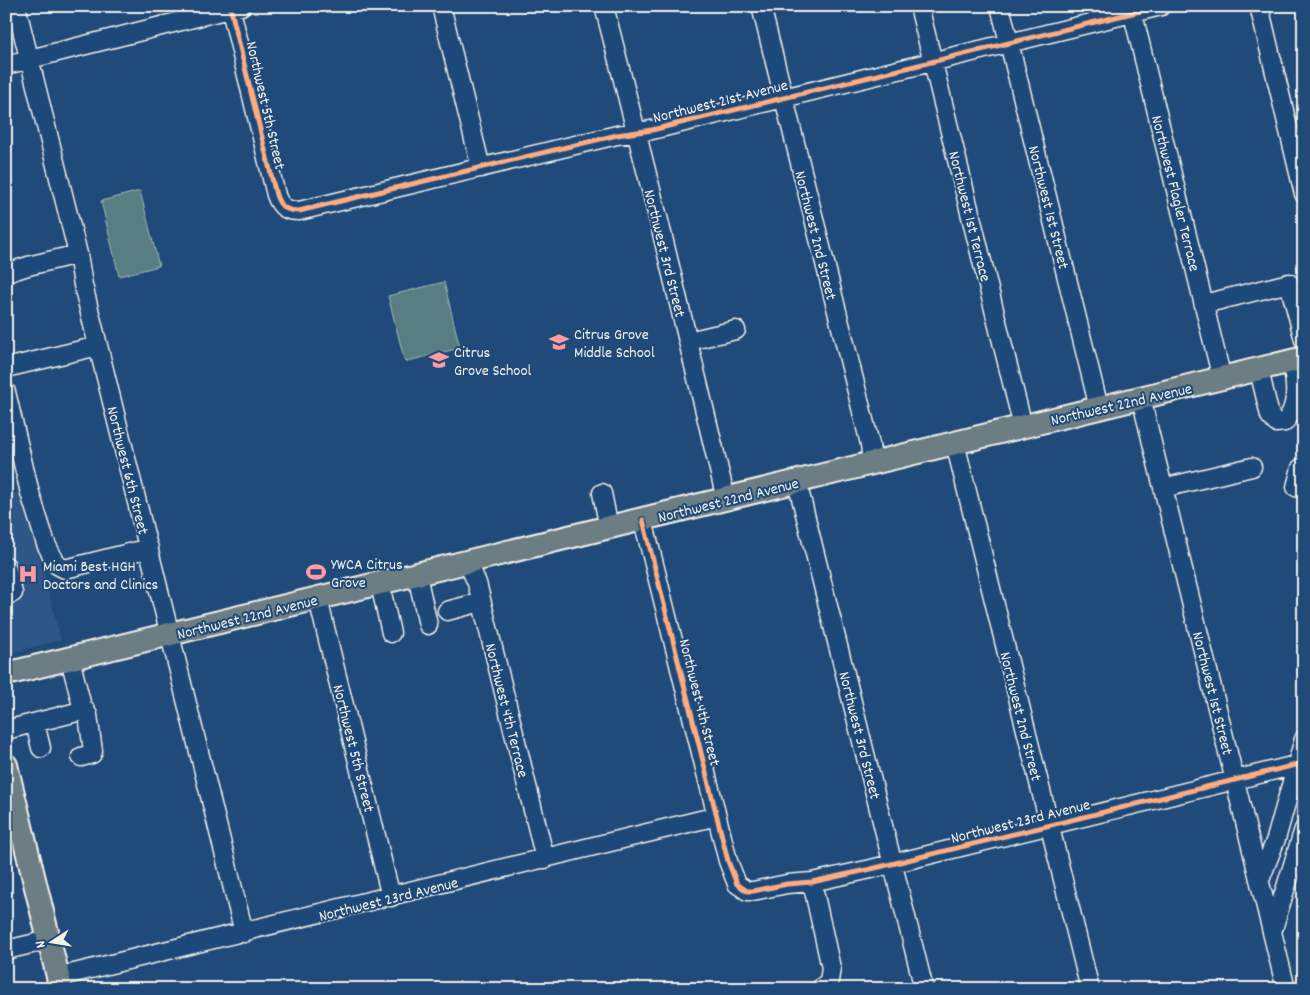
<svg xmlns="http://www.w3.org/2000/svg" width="1310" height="995" viewBox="0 0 1310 995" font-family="Dekko,sans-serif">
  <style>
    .built { fill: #2f5787 }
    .green { fill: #587e83; stroke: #a6b8b6 }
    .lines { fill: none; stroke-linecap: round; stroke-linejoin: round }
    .minor-casing { stroke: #f4f1e8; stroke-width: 21 }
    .major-casing { stroke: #f4f1e8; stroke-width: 26 }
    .minor { stroke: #1f4a7a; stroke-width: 18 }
    .major { stroke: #6c7e84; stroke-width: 22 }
    .cycleway-casing { stroke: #1f4a7a; stroke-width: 8 }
    .cycleway { stroke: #ffac80; stroke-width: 5 }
    .labels { text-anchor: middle; stroke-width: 4; stroke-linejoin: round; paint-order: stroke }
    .street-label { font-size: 16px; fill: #f4f1e8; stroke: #1f4a7a }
    .poi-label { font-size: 16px; fill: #f4f1e8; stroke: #1f4a7a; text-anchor: start }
  </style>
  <rect width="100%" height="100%" fill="#1f4a7a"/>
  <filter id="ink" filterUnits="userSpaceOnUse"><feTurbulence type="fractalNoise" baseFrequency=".02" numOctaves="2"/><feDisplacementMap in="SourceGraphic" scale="10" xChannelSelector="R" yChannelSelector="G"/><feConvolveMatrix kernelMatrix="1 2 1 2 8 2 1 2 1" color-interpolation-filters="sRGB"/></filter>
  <g filter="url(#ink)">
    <path class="built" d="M22,491L61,640L6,654V495Z"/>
    <path class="green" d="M140,191L159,266L119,276L101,201Z
      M444,282L460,348L405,362L388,296Z"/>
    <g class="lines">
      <defs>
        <path id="minor" d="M16,6L78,254L83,285L244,933
          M230,6L276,195C280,207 286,211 299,211L617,135L652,130L1161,6
          M441,6L481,168
          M604,6L660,225L726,499
          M761,6L870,444L872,464
          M919,6L1023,427
          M1000,6L1099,408
          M1131,6L1222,379
          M1259,6L1304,194
          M6,65L241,6
          M6,273L28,266L78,254
          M1204,304L1289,283L1304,340
          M688,341L736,330
          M6,368L98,346
          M1259,370L1270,416L1276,423L1285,422C1300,404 1295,382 1292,361
          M6,392L30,493L46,544L57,565L65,569L149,548
          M1141,398L1286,989
          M955,443L1090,989
          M1301,468L1296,487L1304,490
          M797,482L924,989
          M1163,488L1252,467
          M602,493L609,528
          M643,520L728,861L737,884L747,891H753L787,884L812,882L871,869L1304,763
          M468,563L477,583L545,859
          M6,566L13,593L6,595
          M417,575L428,625
          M380,584L391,633
          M318,599L391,897
          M447,611L481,602
          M70,659L82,706L88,715L93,751L92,754L81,757
          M35,723L41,748
          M6,730L85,710
          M1260,880L1276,839L1304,739
          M812,882L831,968L829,981L820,989
          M1272,932L1304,829
          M6,950L49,940
          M58,977L717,816"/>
        <path id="major" d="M6,674L1304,358
          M6,765L61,989"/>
      </defs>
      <use href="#minor" class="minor-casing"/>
      <use href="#major" class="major-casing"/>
      <use href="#minor" class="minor"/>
      <use href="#major" class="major"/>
      <defs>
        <path id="cycleway" d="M230,6L276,195C280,207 286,211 299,211L617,135L652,130L1161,6
          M643,520L728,861L737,884L747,891H753L787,884L812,882L871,869L1304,763"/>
      </defs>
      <use href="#cycleway" class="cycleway-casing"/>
      <use href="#cycleway" class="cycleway"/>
    </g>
  </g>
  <defs>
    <symbol id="school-bare" viewBox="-9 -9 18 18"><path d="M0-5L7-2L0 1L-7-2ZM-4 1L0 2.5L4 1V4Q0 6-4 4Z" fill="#ff9aa2" stroke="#1f4a7a" stroke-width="2.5" paint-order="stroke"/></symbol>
    <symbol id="stadium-bare" viewBox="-9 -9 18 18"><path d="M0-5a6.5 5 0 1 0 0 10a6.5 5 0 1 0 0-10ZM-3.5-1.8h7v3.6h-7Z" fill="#ff9aa2" stroke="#1f4a7a" stroke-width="2.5" paint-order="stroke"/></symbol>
    <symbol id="hospital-bare" viewBox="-9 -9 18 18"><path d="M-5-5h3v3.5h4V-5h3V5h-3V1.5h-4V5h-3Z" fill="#ff9aa2" stroke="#1f4a7a" stroke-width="2.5" paint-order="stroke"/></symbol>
  </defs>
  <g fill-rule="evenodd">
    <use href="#school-bare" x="545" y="328" width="28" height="28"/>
    <use href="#school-bare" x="425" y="346" width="28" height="28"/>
    <use href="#stadium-bare" x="302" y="558" width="28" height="28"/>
    <use href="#hospital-bare" x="14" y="560" width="28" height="28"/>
  </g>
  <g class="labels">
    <g class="street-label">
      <text transform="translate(720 100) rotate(-14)" y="6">Northwest 21st Avenue</text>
      <text transform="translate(267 105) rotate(77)" y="6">Northwest 5th Street</text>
      <text transform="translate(1177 193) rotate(76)" y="6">Northwest Flagler Terrace</text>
      <text transform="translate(1050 207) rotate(76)" y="6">Northwest 1st Street</text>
      <text transform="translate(971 216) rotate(76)" y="6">Northwest 1st Terrace</text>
      <text transform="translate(817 235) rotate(76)" y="6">Northwest 2nd Street</text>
      <text transform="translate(666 253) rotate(76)" y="6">Northwest 3rd Street</text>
      <text transform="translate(1121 403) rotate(-13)" y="6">Northwest 22nd Avenue</text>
      <text transform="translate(129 470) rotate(76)" y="6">Northwest 6th Street</text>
      <text transform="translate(728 499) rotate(-14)" y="6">Northwest 22nd Avenue</text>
      <text transform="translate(247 616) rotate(-14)" y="6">Northwest 22nd Avenue</text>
      <text transform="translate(1214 693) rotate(76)" y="6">Northwest 1st Street</text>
      <text transform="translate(701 702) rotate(76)" y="6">Northwest 4th Street</text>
      <text transform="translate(508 710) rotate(76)" y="6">Northwest 4th Terrace</text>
      <text transform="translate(1022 716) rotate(76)" y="6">Northwest 2nd Street</text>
      <text transform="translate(861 735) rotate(76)" y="6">Northwest 3rd Street</text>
      <text transform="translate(355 748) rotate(76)" y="6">Northwest 5th Street</text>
      <text transform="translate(1020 820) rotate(-14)" y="6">Northwest 23rd Avenue</text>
      <text transform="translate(388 898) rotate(-14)" y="6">Northwest 23rd Avenue</text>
    </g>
    <g class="poi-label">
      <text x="574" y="339">Citrus Grove<tspan x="574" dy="18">Middle School</tspan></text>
      <text x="454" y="357">Citrus<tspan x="454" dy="18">Grove School</tspan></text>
      <text x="331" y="569">YWCA Citrus<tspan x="331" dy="18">Grove</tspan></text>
      <text x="43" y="571">Miami Best HGH<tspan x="43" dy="18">Doctors and Clinics</tspan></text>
    </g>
  </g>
  <rect width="1310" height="995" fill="none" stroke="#1f4a7a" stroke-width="25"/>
  <rect x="12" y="12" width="1285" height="970" fill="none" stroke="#f4f1e8" stroke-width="2" filter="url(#ink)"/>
  <g transform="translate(52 942) rotate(258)" stroke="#1f4a7a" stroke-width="4" paint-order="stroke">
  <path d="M0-4L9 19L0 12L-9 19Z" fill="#f4f1e8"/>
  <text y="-8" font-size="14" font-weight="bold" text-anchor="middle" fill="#f4f1e8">N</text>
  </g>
</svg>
